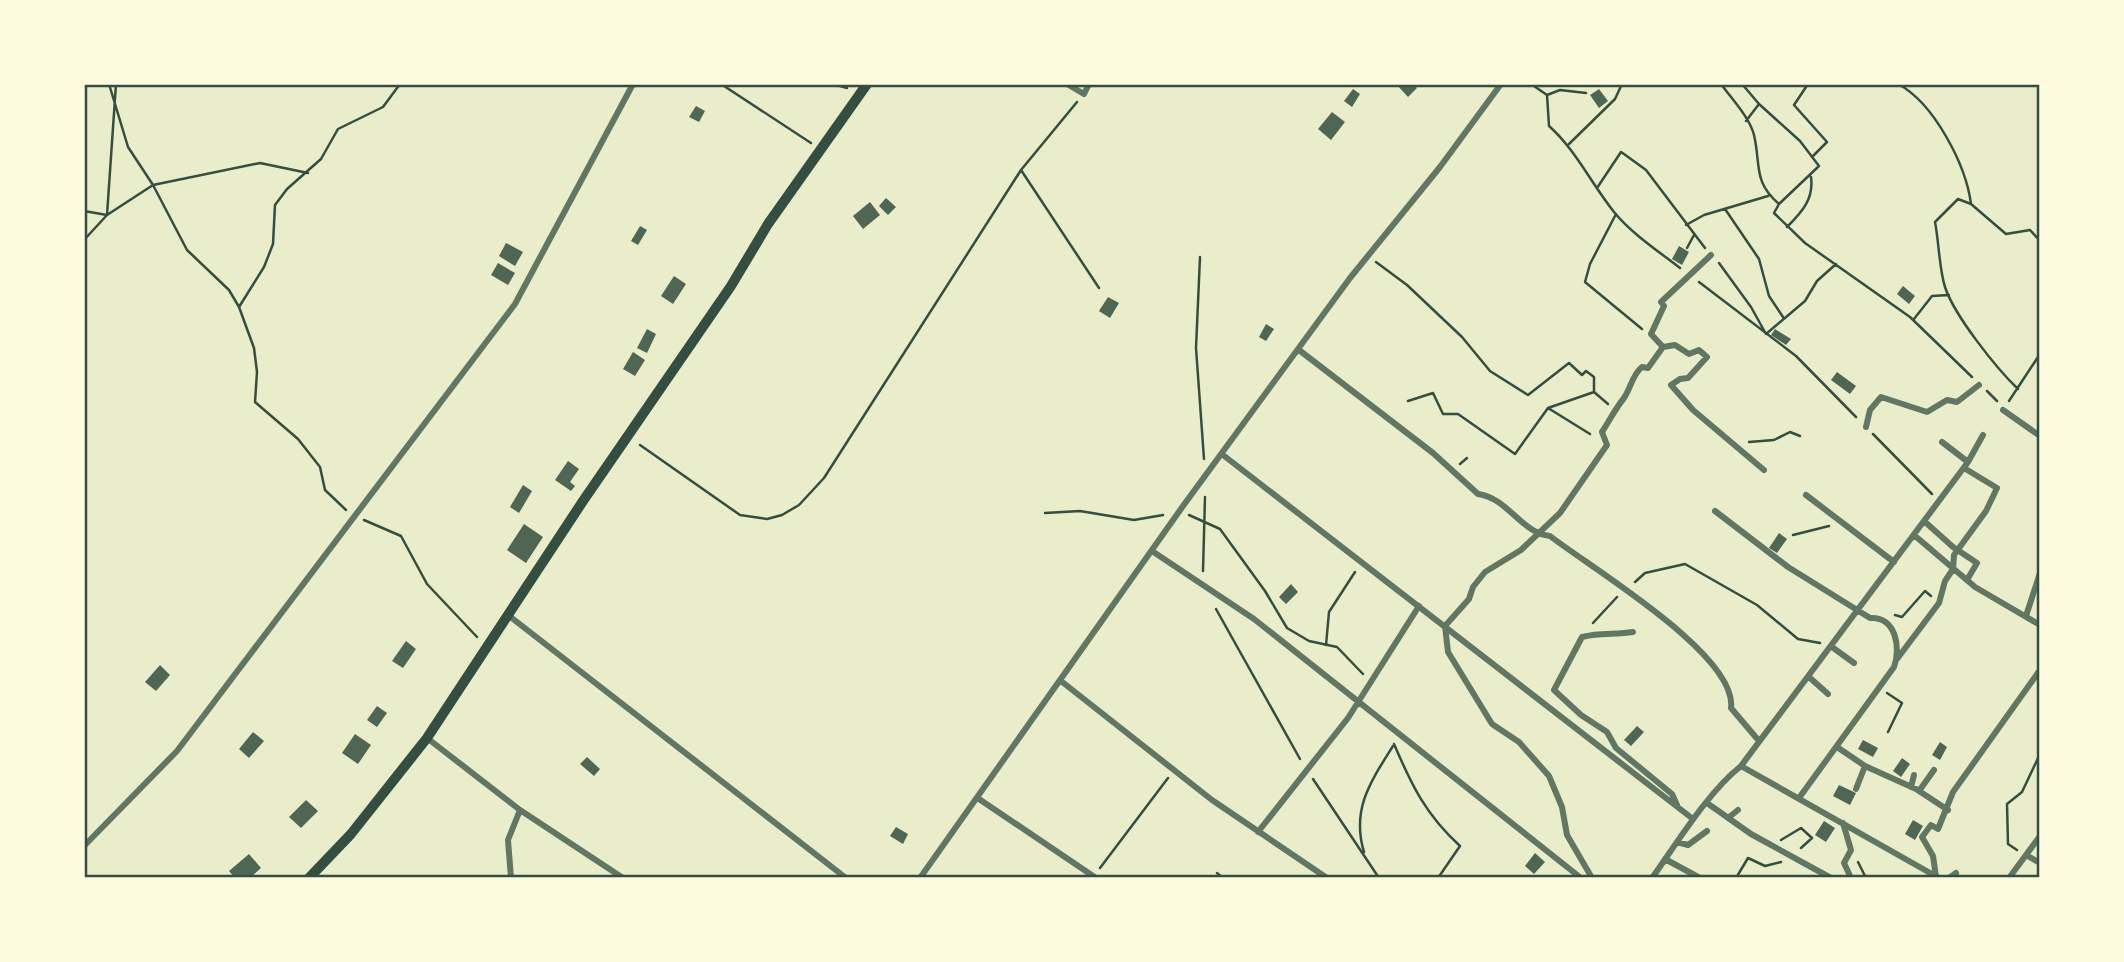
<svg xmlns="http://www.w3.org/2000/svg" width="2124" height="962" viewBox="0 0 2124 962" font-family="Signika,sans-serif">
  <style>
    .building { fill: #4f6655 }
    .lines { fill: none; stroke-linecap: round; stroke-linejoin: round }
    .path { stroke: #344e41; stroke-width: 2.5 }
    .minor { stroke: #617663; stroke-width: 6 }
    .trunk { stroke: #344e41; stroke-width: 10 }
    .neatline { fill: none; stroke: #344e41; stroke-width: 2.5 }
  </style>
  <rect width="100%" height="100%" fill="#e9edc9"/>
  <path class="building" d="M1396,84H1413L1417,88L1408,97Z
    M1353,89L1360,94L1352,107L1344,101Z
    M1599,89L1608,101L1599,108L1590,95Z
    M696,106L705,111L699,122L689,117Z
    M1332,112L1345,122L1331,140L1318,129Z
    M886,198L896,207L888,215L879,206Z
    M870,202L880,215L863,229L853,216Z
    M640,226L647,230L638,245L631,241Z
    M506,243L523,252L515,266L499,256Z
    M1679,246L1689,252L1682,265L1672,259Z
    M498,263L515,273L508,285L491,275Z
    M674,276L686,284L673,304L661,296Z
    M1903,286L1915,296L1909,304L1897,294Z
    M1108,297L1119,303L1110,318L1099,311Z
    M1266,324L1274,329L1266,341L1259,337Z
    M647,329L656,334L647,353L637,348Z
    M1775,329L1791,339L1786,345L1771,335Z
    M633,352L645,360L635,376L623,369Z
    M1837,372L1856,386L1850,394L1831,380Z
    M568,461L579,469L570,482L575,486L571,491L555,480Z
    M523,485L532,491L519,513L510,507Z
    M524,524L543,537L526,563L507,550Z
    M1779,533L1787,539L1777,553L1769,548Z
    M1291,584L1298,592L1286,604L1279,597Z
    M406,641L416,649L403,668L392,661Z
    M160,665L170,675L156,691L145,682Z
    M377,706L387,713L377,727L367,720Z
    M1637,726L1644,732L1631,746L1624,740Z
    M253,732L264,741L249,758L239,749Z
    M355,734L371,745L358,764L342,753Z
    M1863,740L1878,748L1873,757L1858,749Z
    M1940,742L1947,747L1940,760L1932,755Z
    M587,757L600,769L594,776L580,764Z
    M1902,758L1910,764L1901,777L1893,771Z
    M1839,785L1856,793L1850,805L1833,796Z
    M306,800L318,811L301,828L289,817Z
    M1913,820L1923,826L1915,840L1905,834Z
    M1824,821L1835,828L1826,842L1815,835Z
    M896,827L908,834L903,844L890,836Z
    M1535,853L1545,862L1534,874L1525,866Z
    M249,854L261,868L250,878H235L229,871Z"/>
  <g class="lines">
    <path class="path" d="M109,84L128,147L153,185L187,250L229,290L239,307L254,348L257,372L255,402L298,439L320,467L325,490L346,510
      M721,84L811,143
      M833,84L847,88
      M1531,84L1547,95L1549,126C1575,149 1591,183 1614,212C1631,233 1658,251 1680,268
      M1721,84C1731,98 1750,118 1754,135C1761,165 1753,182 1779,204L1774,213L1805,243L1910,317L1972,377
      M1742,84L1759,104L1746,121
      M1808,84L1794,105L1827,142L1812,157
      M1898,84C1934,103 1966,165 1971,204L2006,234L2030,230L2040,241
      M84,86L87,84
      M1547,95L1560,90L1586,93
      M1759,104L1800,141L1819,166L1779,204
      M1569,144L1615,99L1622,84
      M1021,170L1099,288
      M1597,188L1621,152L1624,154L1646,170L1705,248
      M1971,204L1958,199L1935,222C1939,242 1939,268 1945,287C1954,315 1996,368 2018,389
      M1725,209L1759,259L1769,296L1783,317
      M84,211L107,215L153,185L260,163L308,173
      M1616,214L1590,264L1585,282L1642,329
      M1686,225L1704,215L1768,196
      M1787,227C1802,212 1814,199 1811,177
      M84,240L107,215L116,84
      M1687,248L1694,235
      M1200,257L1196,348L1204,459
      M1376,262L1407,285L1462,337L1490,371L1528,395L1569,363L1582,375L1586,371L1594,377V392L1608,404
      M1719,263L1751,307L1766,334L1805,301L1817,281L1836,264
      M1699,282L1796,356L1856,417
      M239,307L264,267L273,244L275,205L287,189L321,159L338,129L383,107L400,84
      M1914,319L1932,296L1949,295
      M1987,391L1997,401
      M1408,401L1433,393L1443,414H1458L1515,454L1548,408L1590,434
      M2009,401L2040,354
      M1548,408L1594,392
      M1873,434L1932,494
      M1749,442L1774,440L1790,432L1800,436
      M640,445L740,515L767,519L782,515L799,505L824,478L1021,170L1077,102
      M1460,464L1467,458
      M1045,513L1080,511L1134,520L1163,515
      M1189,515L1220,529L1265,591L1287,628L1309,641L1337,647L1363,674
      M364,520L401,536L427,584L477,637
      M1793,535L1829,526
      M1203,571L1205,497
      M1635,582L1645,573L1685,564L1757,605L1798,639L1820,643
      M1216,609L1300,759
      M1895,615L1902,617L1925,591L1931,596
      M1593,623L1617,597
      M1326,645L1329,612L1355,572
      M1887,693L1902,703L1888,732
      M1394,744C1412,786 1426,815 1460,846L1438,878
      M1313,779L1379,878
      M1781,840L1801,828L1812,838L1801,848
      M2017,850L2008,844L2007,804L2022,792L2040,754
      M1364,852C1351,809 1371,781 1393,746
      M1858,862L1866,878
      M1100,868L1168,778
      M1217,873L1223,878
      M1736,878L1748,858L1765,866L1781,862"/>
    <path class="minor" d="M1067,84L1084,94L1089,84
      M1663,347L1675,345L1689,354L1699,350L1707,357L1688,378L1680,379L1671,385L1693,410L1764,470
      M1299,350L1433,453L1478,494C1508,498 1521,533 1550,536C1591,568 1738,655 1731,708L1759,741
      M2003,410L2040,436
      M1866,427L1870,410L1881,397L1927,412L1947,400L1957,402L1979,385
      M1942,442L1968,462
      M1223,455L1693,819
      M1806,495L1894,562
      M1715,511L1788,567L1870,618C1896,616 1901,648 1894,667L1799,798
      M1924,521L1953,547L1977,563L1967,580
      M1914,535L1975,587L2040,625
      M1152,551L1254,619L1581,878
      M508,615L846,878
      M2026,616L2040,573
      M1633,632C1615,635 1600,632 1582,637L1554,690L1581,715L1607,732L1616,748L1672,794L1677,805
      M1832,647L1854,663
      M1897,659L1939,603L1945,581L1953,569L1954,555L1986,511L1997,488L1964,468
      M1809,677L1828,694
      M1061,681L1212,800L1327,878
      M427,738L520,810L623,878
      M1837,747L1865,766L1916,789L1948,810
      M1741,766L1968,462L1983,435
      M1911,787L1914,775
      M1856,789L1865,766
      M1919,791L1934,770
      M979,799L1096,878
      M1707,803L1751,834L1831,878
      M1728,818L1738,810
      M1843,823L1851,850L1844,863L1851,878
      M1258,832L1348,718L1419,606
      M1677,842L1688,845L1707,831
      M84,846L177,751L515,304L633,84
      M2026,855L2040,863
      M1665,859L1700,878
      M1936,877L1933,856L1922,837L1931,825L1938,829L1953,792L2040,670
      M511,878L508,840L520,810
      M920,878L1183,506L1350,278L1440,167L1501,84
      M1592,878L1567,835L1562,807L1549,776L1519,742L1492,724L1448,652L1445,626L1469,599L1473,587L1485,572L1521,550L1560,513L1607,445L1602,432C1610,420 1615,409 1624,398C1631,388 1632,375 1642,367L1648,368L1663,347L1651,334L1664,306L1661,302L1711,255
      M1652,878C1677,843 1708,792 1741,766L1939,878
      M1949,878L1956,873
      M2009,878L2040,836
      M2040,878V873"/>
    <path class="trunk" d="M309,878L351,834L427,738L583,501L731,286L768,224L867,84"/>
  </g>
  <rect width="2124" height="962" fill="none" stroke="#fefae0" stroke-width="172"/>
  <rect x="86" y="86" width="1952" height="790" class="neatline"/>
</svg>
